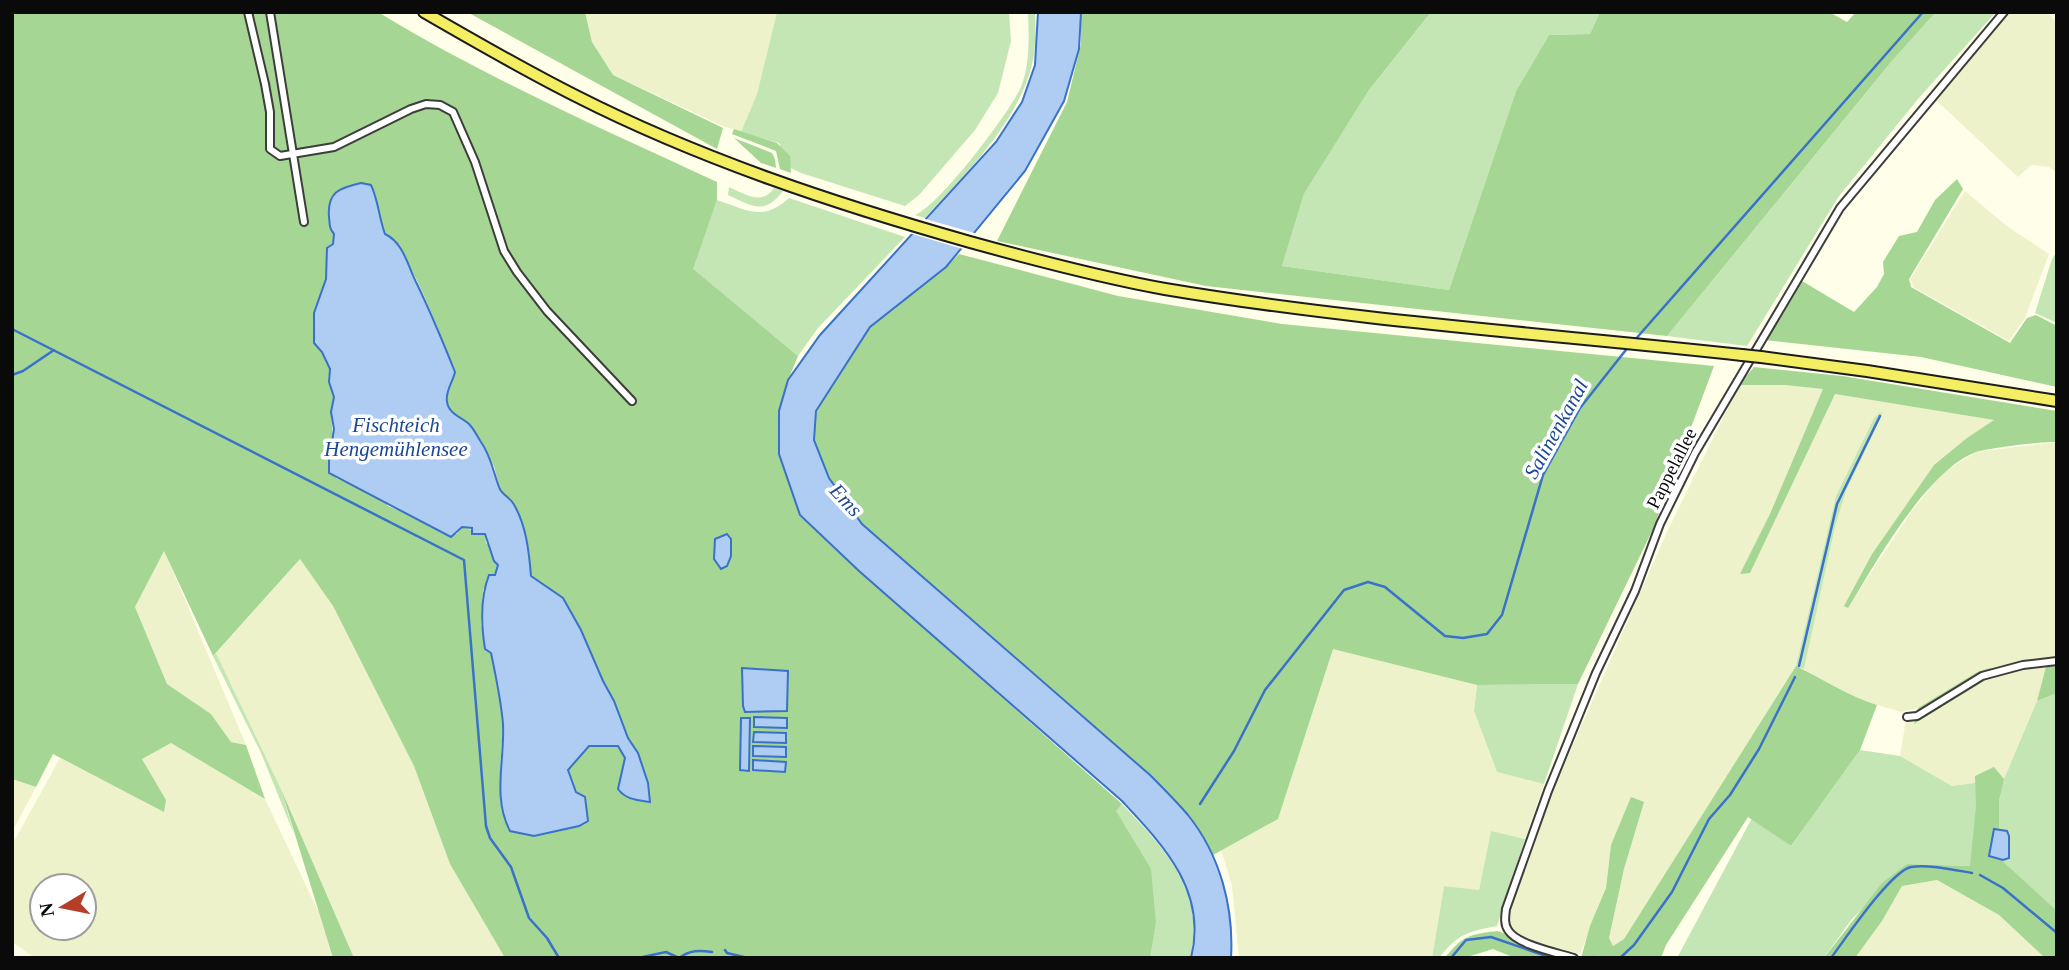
<svg xmlns="http://www.w3.org/2000/svg" width="2069" height="970" viewBox="0 0 2069 970" font-family="Georgia,serif">
  <style>
    .farmland { fill: #eef2ca; fill-rule: evenodd }
    .green { fill: #c4e6b5 }
    .forest { fill: #a5d694; fill-rule: evenodd }
    .water { fill: #afccf3; stroke: #3972c8; stroke-width: 2 }
    .pier { fill: #fefee9 }
    .lines { fill: none; stroke-linecap: round; stroke-linejoin: round }
    .stream { stroke: #3972c8; stroke-width: 2.5 }
    .street-casing { stroke: #3d3d3d; stroke-width: 10 }
    .primary-casing { stroke: #1b1b1b; stroke-width: 14 }
    .street { stroke: #fff; stroke-width: 6 }
    .primary { stroke: #f4ee63; stroke-width: 10 }
    .primary-bridge-casing { stroke: #1b1b1b; stroke-width: 14; stroke-linecap: butt }
    .primary-bridge { stroke: #f4ee63; stroke-width: 10 }
    .labels { text-anchor: middle; stroke-width: 7; stroke-linejoin: round; paint-order: stroke }
    .street-label { font-size: 19px; fill: #0a0a0a; stroke: #fff }
    .water-label { font-size: 21px; font-style: italic; fill: #1a4796; stroke: #fff }
  </style>
  <rect width="100%" height="100%" fill="#fefee9"/>
  <path class="farmland" d="M585,12H777L757,94L741,132L723,126L613,75L592,42Z
    M2009,12H2047L2057,23V173L2049,167L2031,165L2018,177L1935,99Z
    M1965,191L2008,227L2049,254L2025,318L2009,341L1913,287L1911,278Z
    M1739,385H1785L1824,389L1835,394L1995,420L1934,465L1872,554L1845,605L1847,608L1912,511L1942,473L1976,452L2057,442V658L1979,671L1918,708L1901,712L1854,698L1804,669L1835,527L1846,491L1879,413L1874,418L1836,496L1796,666L1624,939L1613,946L1609,938L1624,869L1643,803L1611,845L1606,888L1580,954L1522,938L1512,930L1508,917L1512,900L1553,790L1667,532Z
    M164,550L246,745L231,742L211,714L167,684L135,607Z
    M300,559L333,606L414,766L450,864L505,958H354L281,789L216,653Z
    M1333,648L1477,685L1474,711L1497,772L1544,784L1525,839L1491,832L1479,890L1444,886L1432,958H1239L1232,885L1221,850L1278,819Z
    M2047,663L2037,701L2004,779L1952,786L1900,756L1906,720L1989,675Z
    M171,743L265,799L319,913L333,958H35L12,942V845L60,758L164,811L166,800L142,759ZM42,886H84V928H42Z
    M12,779L36,787L12,832Z
    M1937,880L1999,915L2045,958H1855L1882,921L1902,886Z"/>
  <path class="green" d="M777,12H1009L1011,41L998,93L975,130L919,195L905,206L801,173L791,168L779,143L741,132L757,94Z
    M1028,12H1035C1036,32 1036,53 1030,72C1012,129 964,175 925,218L915,215C939,206 1010,112 1021,87C1030,65 1029,36 1028,12Z
    M1431,12H1600L1590,34L1549,35L1516,91L1449,290L1282,266L1304,194L1369,90Z
    M1936,12H1996L1918,99L1839,196L1747,346L1667,336L1891,62Z
    M729,187C745,194 762,206 774,188L783,191C764,216 752,206 728,195Z
    M789,198L905,237L818,328L798,356L692,269L717,200C747,210 763,222 789,198Z
    M2057,251V323L2035,313L2052,259Z
    M1879,413H1882L1881,417L1846,491L1835,527L1804,669L1796,666L1836,496L1874,418Z
    M216,653L281,789L294,834L261,753L213,656Z
    M1578,684L1544,784L1497,772L1474,711L1477,685Z
    M2057,693V927L1970,866L1907,864L1851,920L1824,958H1684L1678,956L1752,818L1791,846L1860,750L1900,756L1952,786L2004,779L2037,701Z
    M1122,804C1163,847 1207,892 1190,958H1149L1156,923L1115,811Z
    M1491,831L1525,839L1497,926C1467,932 1459,933 1439,958H1432L1444,886L1479,890Z"/>
  <path class="forest" d="M12,12H378C486,78 603,129 717,182V200L693,269L798,356L788,380L800,515L859,571L1122,804L1116,811L1151,869L1156,923L1150,957L505,958L450,864L414,766L333,606L300,559L213,656L164,551L135,607L167,684L211,714L231,742L246,745L265,799L171,743L142,759L166,800L164,812L53,754L36,787L12,779ZM371,185L376,195L377,211L385,235C408,245 444,344 455,371L449,385L447,401L452,413L469,424L494,466L500,490L512,502L521,520L529,550L531,576L563,598L581,630L603,682L614,700L628,738L638,753L650,801C638,800 626,800 618,789L625,758L618,745L589,746L568,770L577,792L585,797L579,826L534,836L510,830L501,807L500,771L503,726L500,702L491,653L481,625L483,590L498,571V565L491,547L486,543L485,534L462,527L457,534L388,506L384,500L336,478L331,412L334,397L329,382L330,369L322,352L314,343V313L326,279L327,248L333,244L334,234ZM753,761L785,762V771L753,770Z
    M467,12H585L592,42L613,75L723,128L717,149Z
    M1081,12H1431L1369,90L1304,194L1282,266L1449,290L1516,91L1549,35L1590,34L1600,12H1829L1847,22L1856,12H1936L1891,62L1667,336L1206,286L997,241L1067,102L1081,44Z
    M734,129L777,143L790,156L791,173L780,169L776,151L732,134Z
    M734,138L772,153L775,159L776,168L761,163Z
    M1957,179L1963,189L1909,279L1911,287L2010,343L2027,318L2036,315L2057,326V387L1921,357L1765,340L1802,281L1854,312L1877,287L1884,274L1883,262L1899,236L1917,232L1935,200Z
    M959,254L1118,296L1282,324L1714,366L1653,529L1578,684L1477,685L1333,649L1278,819L1213,855L1187,814L1150,775L862,524L829,478L814,440L816,411L870,327L946,267Z
    M1754,367L1842,376L2057,411V442C2044,441 1988,448 1976,452C1927,470 1875,564 1848,608L1844,606L1872,554L1934,465L1967,438L1994,420L1835,394L1750,573L1740,574L1770,514L1823,389L1785,385H1739Z
    M2057,661V693L2037,701L2047,663Z
    M1796,666C1823,679 1848,696 1877,705L1860,750L1791,846L1748,817L1666,945L1661,958H1581L1590,926L1606,888L1611,845L1631,797L1644,802L1624,869L1609,938L1613,946L1624,939Z
    M1991,668L1989,678L1914,724L1918,708L1979,671Z
    M1994,767L2004,779L1999,800V858L2057,911V958H2045L1999,915L1937,880L1902,886L1882,921L1855,958H1824L1882,883L1907,864L1970,866L1976,806L1975,776Z
    M281,789L354,958H333Z
    M1498,931L1565,958H1515L1493,949L1464,958H1445C1462,936 1470,934 1498,931Z"/>
  <path class="water" d="M1038,12H1081L1079,49L1064,101L1025,171L946,267L870,327L816,411L814,440L829,478L862,524L1150,775C1163,788 1176,801 1188,815C1220,855 1234,907 1231,958H1191C1208,891 1163,845 1122,801L859,571L800,515L779,454V411L788,380L820,335L996,142L1022,102L1035,65Z
    M361,183L371,185C378,199 379,218 385,234C404,243 408,267 417,284C431,313 443,342 455,372C453,382 445,391 447,402C449,414 461,417 469,424C474,429 477,436 481,442C491,456 493,471 499,487C501,494 509,497 513,503C526,524 529,551 531,576L563,598L581,630L603,681L614,701L628,738L638,753L648,783L650,802C638,800 626,800 618,789L625,758L618,746H589L568,770L576,792L585,797L588,821L579,826L534,836L510,831C492,797 505,760 503,724C501,700 496,677 491,653L485,649C481,624 480,598 489,575H495L498,565L494,561L485,534H472V528L462,527L451,537L329,473V461L334,429L331,412L334,397L329,382L330,369L322,352L314,343V313L326,279L327,248L333,244L334,234C329,228 330,225 329,217C327,192 339,188 361,183Z
    M727,534L731,539V556L727,566L721,569L714,559L715,539Z
    M742,668L788,671L787,711L745,712L743,706Z
    M754,717L787,718V728L754,727Z
    M741,718H750L749,771L740,770Z
    M754,732L786,733V743L753,742Z
    M753,746L786,747V757L753,756Z
    M753,760L786,762L785,772L753,770Z
    M1994,829L2007,831L2009,836V858L2003,860L1989,856Z"/>
  <path class="pier" d="M922,218L978,234L966,250L909,233Z"/>
  <g class="lines">
    <path class="stream" d="M12,329L464,560L486,826L490,838L511,867L529,918L547,938L559,958
      M1634,341L1923,12
      M12,375L23,371L54,350
      M1799,666L1837,504L1880,416
      M1200,804L1234,751L1265,690L1344,590L1368,582L1385,587L1445,636L1463,638L1487,634L1502,615L1543,475L1580,408L1629,346
      M1980,875L2003,888L2057,933
      M725,950L727,953L748,958
      M1594,957L1599,958
      M638,958L666,952L679,958
      M679,958C690,950 699,950 712,952
      M1451,958L1466,940L1491,937L1552,958
      M1620,958L1634,945L1672,892L1709,819L1730,795L1759,749L1795,677
      M1831,958C1846,938 1890,872 1911,867C1928,864 1955,870 1972,873"/>
    <defs>
      <path id="street" d="M248,12L265,84L270,112V149L280,156L334,147L411,109L426,104L440,105L453,112L475,162L504,251L517,272L547,311L632,401
        M270,12L304,222
        M1907,717L1917,716L1982,676L2023,665L2057,661
        M1574,958C1558,953 1517,945 1508,930C1504,924 1505,917 1506,909L1548,791L1596,673L1635,591L1660,524L1695,453L1840,208L2004,12"/>
      <path id="primary" d="M424,12C474,41 524,70 576,96C700,159 836,204 970,242C1035,260 1099,277 1165,289C1356,321 1549,334 1742,355
        M1761,357L1867,371L2057,401"/>
    </defs>
    <use href="#street" class="street-casing"/>
    <use href="#primary" class="primary-casing"/>
    <use href="#street" class="street"/>
    <use href="#primary" class="primary"/>
    <defs>
      <path id="primary-bridge" d="M1742,355L1761,357"/>
    </defs>
    <use href="#primary-bridge" class="primary-bridge-casing"/>
    <use href="#primary-bridge" class="primary-bridge"/>
  </g>
  <g class="labels">
    <g class="street-label">
      <text transform="translate(1671 468) rotate(-63)" y="7">Pappelallee</text>
    </g>
    <g class="water-label">
      <text x="396" y="432">Fischteich<tspan x="396" dy="24">Hengemühlensee</tspan></text>
      <text transform="translate(1556 429) rotate(-61)" y="7">Salinenkanal</text>
      <text transform="translate(846 500) rotate(47)" y="7">Ems</text>
    </g>
  </g>
  <rect width="2069" height="970" fill="none" stroke="#0a0a0a" stroke-width="28"/>
  <g transform="translate(63 907) rotate(260)"><circle r="33" fill="#ffffff" stroke="#9d9d9d" stroke-width="2"/>
  <path d="M0-5L12 26L0 18L-12 26Z" fill="#b43e28"/>
  <text y="-10" font-size="19" font-weight="bold" text-anchor="middle" fill="#0a0a0a">N</text>
  </g>
</svg>
